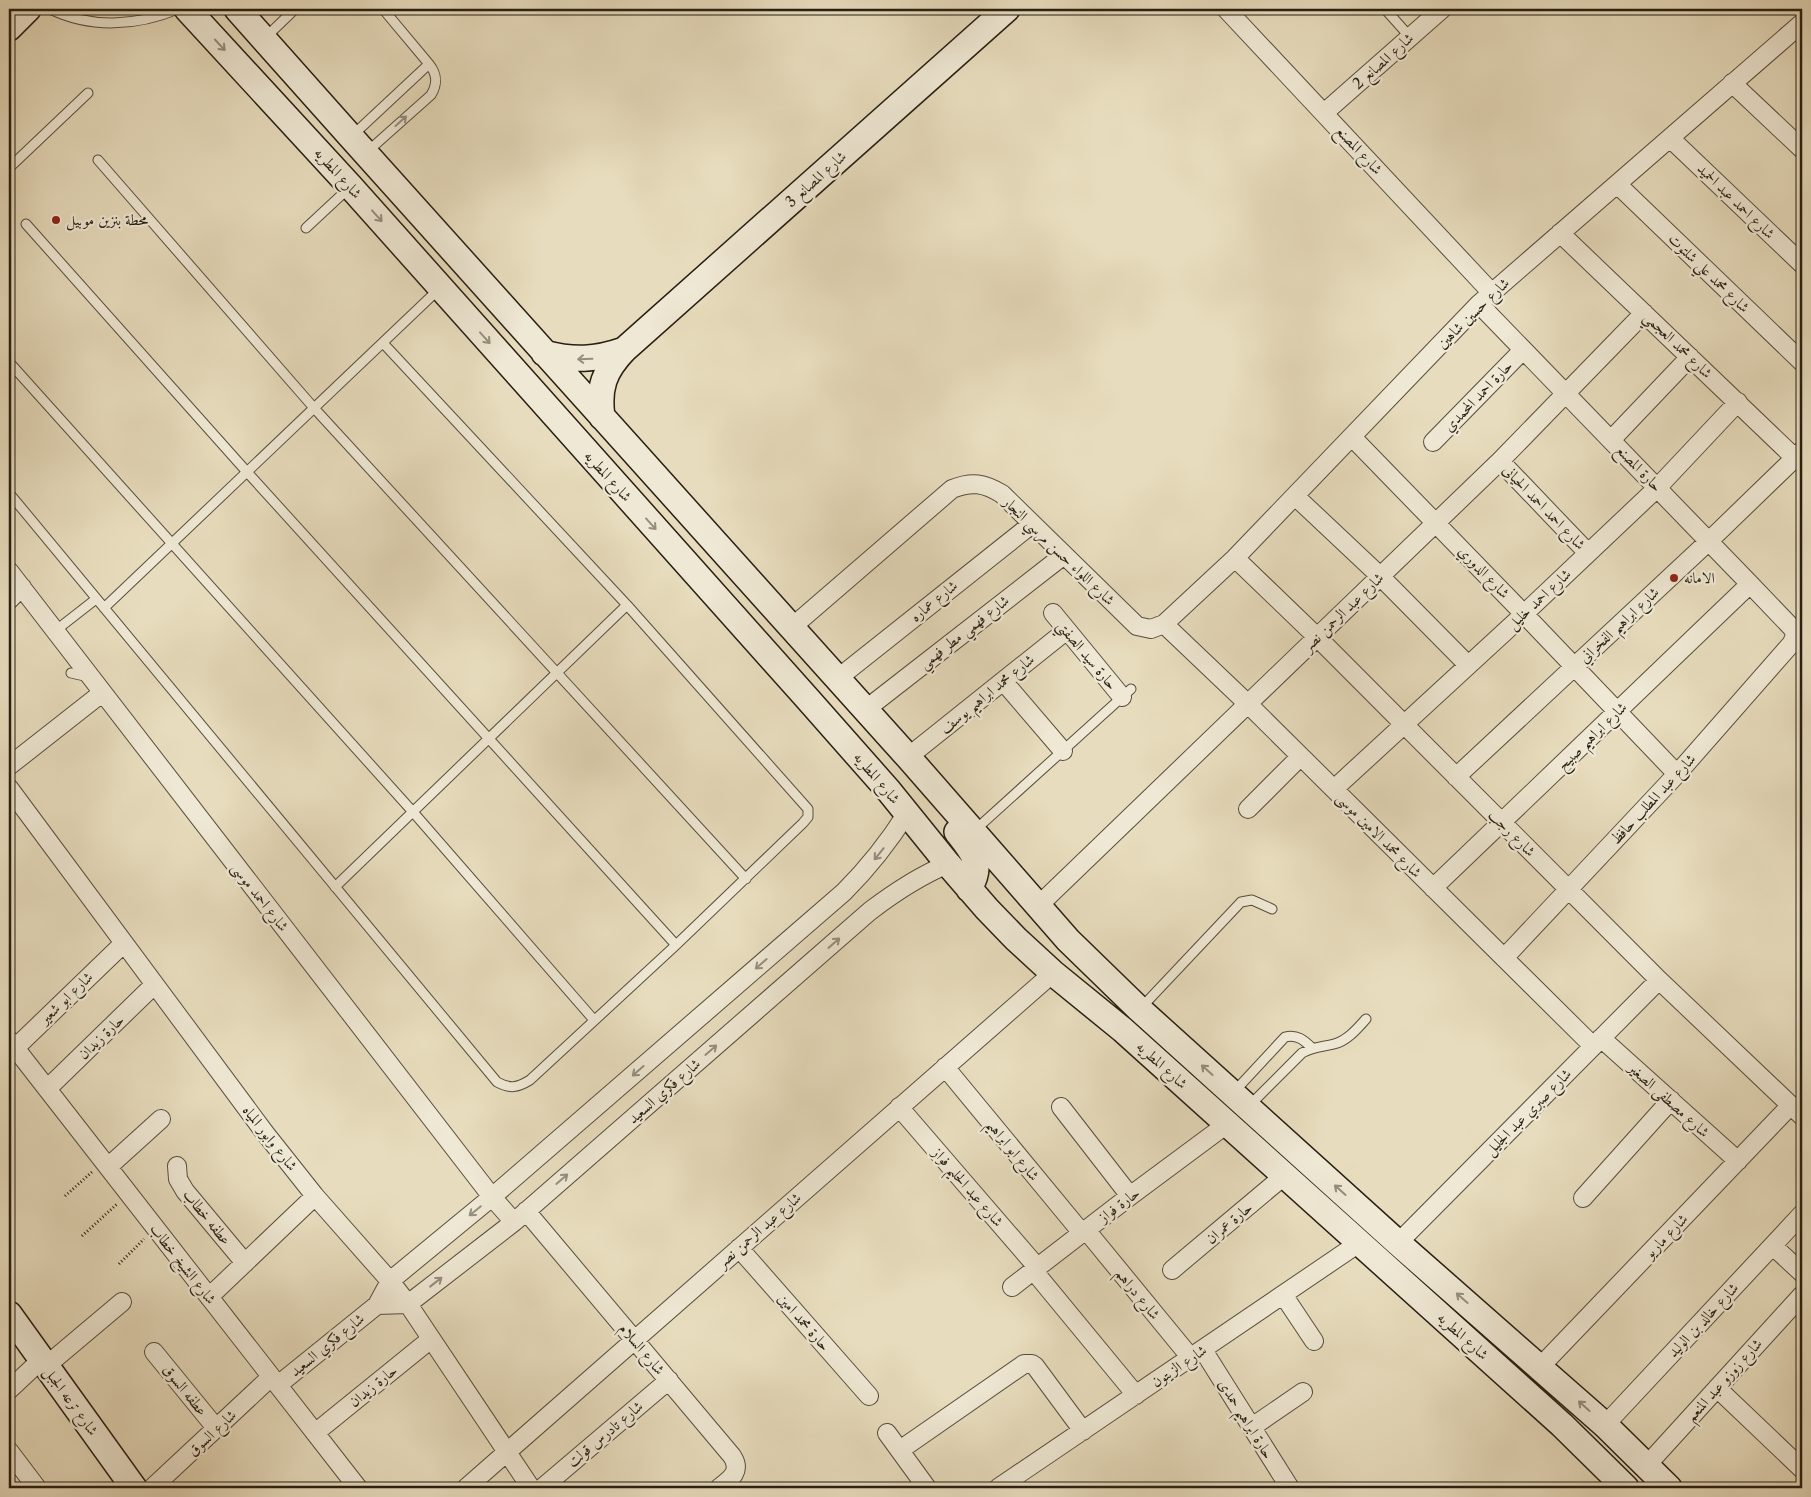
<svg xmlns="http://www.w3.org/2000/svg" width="1811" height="1497" viewBox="0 0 1811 1497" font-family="'Libre Caslon Text',Amiri,serif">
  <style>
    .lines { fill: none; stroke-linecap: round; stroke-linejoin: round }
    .lane-casing { stroke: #574e3e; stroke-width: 11 }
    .street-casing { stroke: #574e3e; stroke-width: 20 }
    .secondary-casing { stroke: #271f14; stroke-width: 28 }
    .path { stroke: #271f14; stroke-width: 3; stroke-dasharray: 1 2.5; stroke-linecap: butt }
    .lane { stroke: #efe8d4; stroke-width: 9 }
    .street { stroke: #efe8d4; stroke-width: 18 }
    .secondary { stroke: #efe8d4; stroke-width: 25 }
    .oneway { stroke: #958e7e }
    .poi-dot { fill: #8f2418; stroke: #efe8d4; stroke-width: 2 }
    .labels { text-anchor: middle; stroke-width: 4.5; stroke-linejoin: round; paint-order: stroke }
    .street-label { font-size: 15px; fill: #271f14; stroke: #efe8d4 }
    .poi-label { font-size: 15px; fill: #271f14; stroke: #efe8d4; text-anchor: start }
  </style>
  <rect width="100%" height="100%" fill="#e7dcbd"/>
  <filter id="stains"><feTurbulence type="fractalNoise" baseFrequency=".004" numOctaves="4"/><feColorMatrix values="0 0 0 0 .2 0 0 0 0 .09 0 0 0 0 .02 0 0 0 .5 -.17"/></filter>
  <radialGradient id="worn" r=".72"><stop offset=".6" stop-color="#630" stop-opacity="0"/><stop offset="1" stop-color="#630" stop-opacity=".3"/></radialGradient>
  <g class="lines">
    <defs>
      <path id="lane" d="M50,9C91,29 137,26 178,9
        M1385,9L1410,37
        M266,37L295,9
        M353,135L429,64
        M367,152L431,95C438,83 437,74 429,64L383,9
        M98,160L314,408L746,879
        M9,168L88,93
        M26,224L247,472L676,945
        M306,228L350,187
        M9,362L413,812L594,1020
        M9,493L497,1082C510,1089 517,1088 530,1080L676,945L803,823L808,817V809L627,605L383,343
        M104,608L439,289
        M55,631L96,599
        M71,673L89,677
        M974,831L1131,689
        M335,887L627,605
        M1140,1009L1241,902L1252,900L1272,909
        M1233,1093L1285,1037C1297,1034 1304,1040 1312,1048
        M1249,1106L1302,1053C1313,1047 1322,1047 1334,1044C1347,1041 1357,1029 1366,1019"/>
      <path id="street" d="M1226,9L1491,292
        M1732,83L1802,149
        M1324,113L1442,9
        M1670,138L1802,264
        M1617,184L1802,362
        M1560,233L1795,458
        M1479,304L1750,584L1793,629L1795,635L1792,643L1677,774L1504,958
        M1352,437L1524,614L1677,774
        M1611,440L1690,357
        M1433,442L1523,350
        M1500,461L1588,553
        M1295,496L1380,576L1468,665
        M1235,558L1317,637L1659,980L1802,1116
        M9,571L492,1197L514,1222
        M9,600L22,587
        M1053,613L1122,697
        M1164,624L1248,704L1593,1046
        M791,628L952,489C972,481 984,483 1002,494L1137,626L1151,629L1164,624L1235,558L1479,304L1802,23
        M837,679L1032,524
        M1003,681L1063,751
        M865,710L1064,555
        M908,757L1067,630
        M9,766L102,693
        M1456,777L1709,541L1802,451
        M9,788L265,1133L315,1196L390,1281L408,1304L531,1488
        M1334,789L1524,614L1657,488L1738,402
        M1248,809L1300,757
        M1433,888L1750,584
        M1038,906L1500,461L1644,313
        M1601,1038L1738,1161
        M9,1040L358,1488
        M9,1054L124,943
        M945,1067L1082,1233
        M47,1089L154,985
        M899,1107L1037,1267
        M1061,1107L1130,1196
        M177,1166L178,1179L185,1191L245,1263
        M108,1167L161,1119
        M1583,1198L1671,1100
        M526,1211L732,1456C742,1471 731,1479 719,1488
        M1086,1230L1191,1358
        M1398,1243L1659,980
        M1773,1246L1802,1273
        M739,1248L869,1396
        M1033,1270L1136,1395
        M1172,1270L1285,1175
        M1012,1287L1130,1196L1227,1124
        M1284,1296L1314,1341
        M209,1297L315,1196
        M377,1305L408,1304L514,1222L870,911C895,892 919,876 948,864
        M1203,1350L1290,1488
        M154,1352L216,1428
        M46,1366L122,1302
        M1540,1367L1791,1105
        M278,1385L377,1305L390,1281L492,1197L844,892C868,868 888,843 907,813
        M1717,1388L1802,1469
        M9,1390L41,1360
        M1605,1425L1802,1214
        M1252,1427L1303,1392
        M315,1433L431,1339
        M887,1433L927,1488
        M900,1450L1024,1364H1032L1035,1366L1083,1431
        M9,1451L37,1488
        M1647,1465L1802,1295
        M152,1488L271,1377
        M466,1488L1053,973
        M542,1488L669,1380
        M998,1488L1359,1243"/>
      <path id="secondary" d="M187,9L350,186L806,697L889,791L948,864L987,909L1016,939L1053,973L1123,1030L1562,1425L1626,1488
        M237,9L351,137L908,757L1068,940L1139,1009L1398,1243L1605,1425L1669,1488
        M9,28L28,9
        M544,353C574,361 595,360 624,350
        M602,417C598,388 604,371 624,350L1007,9
        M957,832C973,852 984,864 969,889
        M9,1314L134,1488"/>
    </defs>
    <use href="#lane" class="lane-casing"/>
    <use href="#street" class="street-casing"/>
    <use href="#secondary" class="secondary-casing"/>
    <path class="path" d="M65,1196L92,1172
      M82,1236L117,1204
      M119,1264L144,1239"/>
    <use href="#lane" class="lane"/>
    <use href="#street" class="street"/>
    <use href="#secondary" class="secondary"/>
  </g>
  <defs><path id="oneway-shaft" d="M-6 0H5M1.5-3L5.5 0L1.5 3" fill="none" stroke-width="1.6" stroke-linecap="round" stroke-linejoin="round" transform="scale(1.25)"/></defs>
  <g class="oneway">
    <use href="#oneway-shaft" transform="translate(220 45) rotate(47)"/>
    <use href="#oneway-shaft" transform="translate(401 121) rotate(-42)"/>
    <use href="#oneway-shaft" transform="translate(377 216) rotate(48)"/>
    <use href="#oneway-shaft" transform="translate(485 338) rotate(48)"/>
    <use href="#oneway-shaft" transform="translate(585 359) rotate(178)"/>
    <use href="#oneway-shaft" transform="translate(651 524) rotate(48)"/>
    <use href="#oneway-shaft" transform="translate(879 854) rotate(129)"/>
    <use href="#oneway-shaft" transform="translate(834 943) rotate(-41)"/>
    <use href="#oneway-shaft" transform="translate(761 964) rotate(139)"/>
    <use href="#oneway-shaft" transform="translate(711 1050) rotate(-41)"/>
    <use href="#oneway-shaft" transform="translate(1207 1070) rotate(-138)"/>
    <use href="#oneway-shaft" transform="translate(638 1071) rotate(139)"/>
    <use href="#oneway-shaft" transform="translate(562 1179) rotate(-41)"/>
    <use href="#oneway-shaft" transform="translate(1340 1190) rotate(-138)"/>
    <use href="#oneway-shaft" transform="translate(475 1211) rotate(141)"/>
    <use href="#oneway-shaft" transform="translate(436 1282) rotate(-38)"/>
    <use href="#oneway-shaft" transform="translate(1462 1298) rotate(-139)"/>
    <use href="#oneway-shaft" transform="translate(1584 1406) rotate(-138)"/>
  </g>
  <g class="poi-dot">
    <circle cx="56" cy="220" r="5"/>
    <circle cx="1674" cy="578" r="5"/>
  </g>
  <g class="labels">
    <g class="street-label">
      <text transform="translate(1383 61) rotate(-42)" y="5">شارع المصانع 2</text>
      <text transform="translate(1359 150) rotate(47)" y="5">شارع المصنع</text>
      <text transform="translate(338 173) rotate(48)" y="5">شارع المطريه</text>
      <text transform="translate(816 179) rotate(-42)" y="5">شارع المصانع 3</text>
      <text transform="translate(1736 201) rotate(44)" y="5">شارع احمد عبد الحميد</text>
      <text transform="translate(1709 273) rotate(44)" y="5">شارع محمد علي شلتوت</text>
      <text transform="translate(1473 313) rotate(-44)" y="5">شارع حسين شاهين</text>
      <text transform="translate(1678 345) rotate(44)" y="5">شارع محمد العجمي</text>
      <text transform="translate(1478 396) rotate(-46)" y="5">حارة احمد المحمدي</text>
      <text transform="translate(1639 468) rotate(46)" y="5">حارة المصنع</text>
      <text transform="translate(608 476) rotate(48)" y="5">شارع المطريه</text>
      <text transform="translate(1544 507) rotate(46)" y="5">شارع احمد احمد الحيانى</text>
      <text transform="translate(1059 551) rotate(44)" y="5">شارع اللواء حسن مرسي النجار</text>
      <text transform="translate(1484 572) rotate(46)" y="5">شارع الدوري</text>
      <text transform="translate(1539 599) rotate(-43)" y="5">شارع احمد خليل</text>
      <text transform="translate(934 601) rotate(-39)" y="5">شارع عماره</text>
      <text transform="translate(1343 612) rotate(-44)" y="5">شارع عبد الرحمن نصر</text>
      <text transform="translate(1619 625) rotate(-43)" y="5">شارع ابراهيم الفخراني</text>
      <text transform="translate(964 632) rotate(-38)" y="5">شارع فهمي مطر فهمي</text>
      <text transform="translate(1087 655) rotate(50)" y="5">حارة سيد الصفتي</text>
      <text transform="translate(987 694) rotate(-39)" y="5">شارع محمد ابراهيم يوسف</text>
      <text transform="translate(1592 736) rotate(-44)" y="5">شارع ابراهيم صبيح</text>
      <text transform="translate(877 778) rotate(50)" y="5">شارع المطريه</text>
      <text transform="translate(1653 799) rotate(-47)" y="5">شارع عبد المطلب حافظ</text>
      <text transform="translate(1512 833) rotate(45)" y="5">شارع رجب</text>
      <text transform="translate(1379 835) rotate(45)" y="5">شارع محمد الامين موسى</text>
      <text transform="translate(260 897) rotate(52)" y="5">شارع احمد موسى</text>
      <text transform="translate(66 998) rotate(-44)" y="5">شارع ابو شعير</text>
      <text transform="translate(101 1037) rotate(-44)" y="5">حارة زيدان</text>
      <text transform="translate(1162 1065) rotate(42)" y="5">شارع المطريه</text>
      <text transform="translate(664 1091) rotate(-41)" y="5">شارع فكري السعيد</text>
      <text transform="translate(1669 1100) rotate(42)" y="5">شارع مصطفى الصغير</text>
      <text transform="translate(1528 1112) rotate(-45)" y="5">شارع صبري عبد الجليل</text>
      <text transform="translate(270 1138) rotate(52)" y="5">شارع وابور المياه</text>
      <text transform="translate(1013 1150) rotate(51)" y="5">شارع ابو ابراهيم</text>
      <text transform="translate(968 1187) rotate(49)" y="5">شارع عبد الحليم فواز</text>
      <text transform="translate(1119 1205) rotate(-37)" y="5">حارة فواز</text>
      <text transform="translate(207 1217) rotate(51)" y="5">عطفه خطاب</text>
      <text transform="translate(1229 1223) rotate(-40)" y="5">حارة عمران</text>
      <text transform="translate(759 1230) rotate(-41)" y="5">شارع عبد الرحمن نصر</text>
      <text transform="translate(1666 1236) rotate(-46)" y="5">شارع ماريو</text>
      <text transform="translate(183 1264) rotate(52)" y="5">شارع الشيخ خطاب</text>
      <text transform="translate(1138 1294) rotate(51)" y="5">شارع دراهم</text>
      <text transform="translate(1703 1320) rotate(-47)" y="5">شارع خالد بن الوليد</text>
      <text transform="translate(804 1322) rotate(49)" y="5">حارة محمد امين</text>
      <text transform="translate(1463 1336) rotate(42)" y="5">شارع المطريه</text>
      <text transform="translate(327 1345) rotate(-39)" y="5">شارع فكري السعيد</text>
      <text transform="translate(642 1349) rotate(50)" y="5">شارع السلام</text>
      <text transform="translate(1179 1366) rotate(-34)" y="5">شارع الزيتون</text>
      <text transform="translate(1724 1380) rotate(-48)" y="5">شارع زوزو عبد المنعم</text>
      <text transform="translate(373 1386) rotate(-39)" y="5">حارة زيدان</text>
      <text transform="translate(185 1390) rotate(51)" y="5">عطفه السوق</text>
      <text transform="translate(71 1401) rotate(54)" y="5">شارع ترعه الجبل</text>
      <text transform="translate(1246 1419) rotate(58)" y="5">حارة ابراهيم حمدى</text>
      <text transform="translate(212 1433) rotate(-43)" y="5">شارع السوق</text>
      <text transform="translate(605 1434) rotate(-40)" y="5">شارع تادرس قولت</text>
    </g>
    <g class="poi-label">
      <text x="66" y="225">محطة بنزين موبيل</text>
      <text x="1684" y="583">الامانه</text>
    </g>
  </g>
  <rect width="1811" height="1497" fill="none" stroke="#e7dcbd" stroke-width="30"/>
  <rect x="10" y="10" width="1791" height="1477" fill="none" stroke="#271f14" stroke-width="2.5"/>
  <rect x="15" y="15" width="1781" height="1467" fill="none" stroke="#271f14"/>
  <rect width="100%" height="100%" filter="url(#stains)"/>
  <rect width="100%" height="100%" fill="url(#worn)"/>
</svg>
